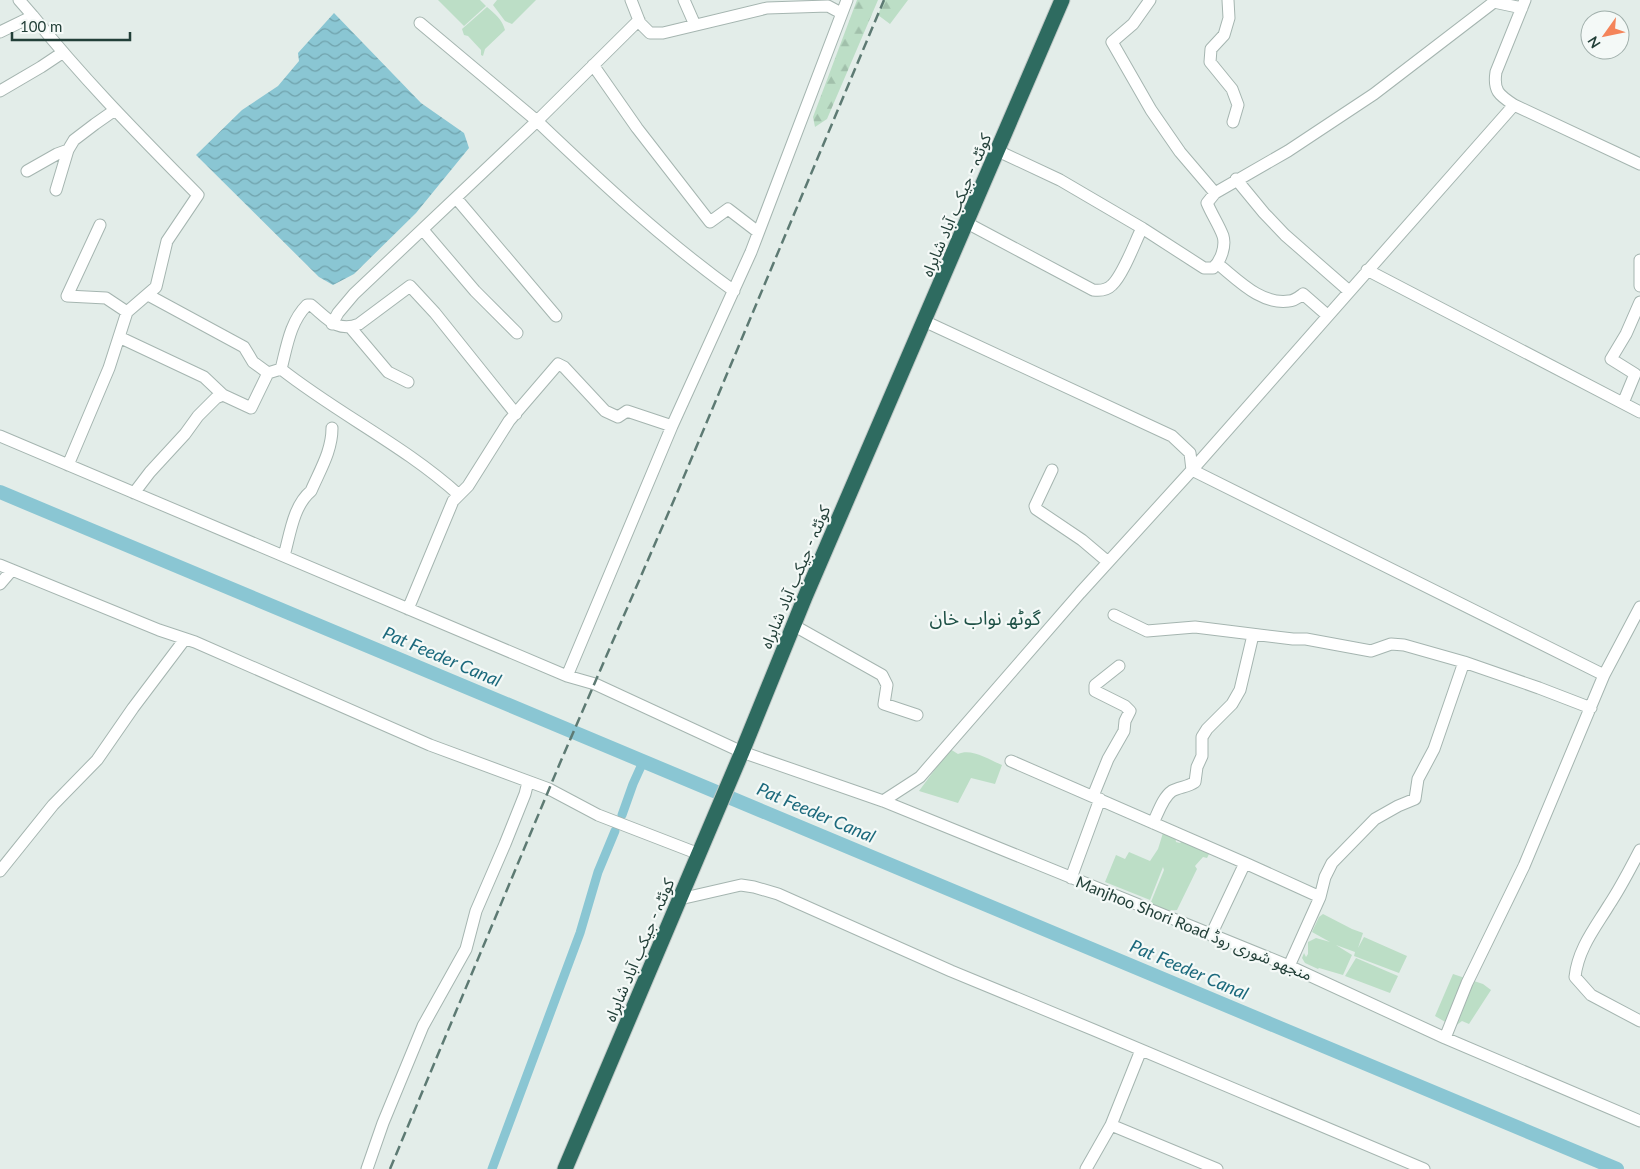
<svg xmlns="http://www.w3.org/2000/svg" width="1640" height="1169" viewBox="0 0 1640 1169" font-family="Lato,'Noto Sans Arabic',sans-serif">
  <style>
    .green { fill: #bcdec6 }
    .forest { fill: url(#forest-firs) }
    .water { fill: url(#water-waves) }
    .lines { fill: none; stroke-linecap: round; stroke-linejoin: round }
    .canal { stroke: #8ac6d3; stroke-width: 9 }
    .river { stroke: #8ac6d3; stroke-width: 14 }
    .minor-casing { stroke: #a5b5b0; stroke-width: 13 }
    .highway-casing { stroke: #c1c9c7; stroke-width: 17 }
    .minor { stroke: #fff; stroke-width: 11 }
    .highway { stroke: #2e6b60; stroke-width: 15 }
    .rail { stroke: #5d7a73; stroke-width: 2.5; stroke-dasharray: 10 5; stroke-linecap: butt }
    .labels { text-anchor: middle; stroke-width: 4.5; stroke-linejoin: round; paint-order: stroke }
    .street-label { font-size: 16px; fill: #223f38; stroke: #f4f9f7 }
    .water-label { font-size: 18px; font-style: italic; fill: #1b697c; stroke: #f4f9f7 }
    .quarter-label { font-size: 19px; fill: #1e5146; stroke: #f4f9f7 }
  </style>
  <defs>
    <pattern id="forest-firs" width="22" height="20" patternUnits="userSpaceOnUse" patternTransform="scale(1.25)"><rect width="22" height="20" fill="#bcdec6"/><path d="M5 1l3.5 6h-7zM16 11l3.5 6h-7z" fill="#a1c0ab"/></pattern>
    <pattern id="water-waves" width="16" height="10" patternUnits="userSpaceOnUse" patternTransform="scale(1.25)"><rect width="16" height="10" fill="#8ac6d3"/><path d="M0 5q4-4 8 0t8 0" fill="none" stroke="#70a2ac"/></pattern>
  </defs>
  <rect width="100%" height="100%" fill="#e3ede9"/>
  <path class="green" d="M438,0H480L486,6L464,26Z
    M497,0H536L512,24L505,21L493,5Z
    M487,7C495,14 502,19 505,30L485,49L483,56L481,55V50L468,36L464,35L462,29Z
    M950,749L958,754C972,748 989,760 1002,765L995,784L971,778L958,803L919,791Z
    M1168,830L1175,835L1176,842L1180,843L1183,840L1210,852L1207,858L1203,857L1195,866L1197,869L1177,910C1168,911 1158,909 1151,902L1164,870L1163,867L1150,900L1105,882L1116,855L1125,859L1129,852L1150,861L1158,849L1163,833Z
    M1323,914L1352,929L1363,933L1358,948L1364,937L1407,956L1399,973L1354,956L1355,952L1336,945L1352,955L1343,975L1319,968L1318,969L1305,963L1302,958L1304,953L1306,957L1308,954V942L1316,938L1330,942L1312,932L1319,917Z
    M1356,958L1398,976L1390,993L1345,976Z
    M1453,974L1483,984L1491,990L1469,1024L1462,1021L1454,1027L1435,1016Z"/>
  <path class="forest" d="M857,0H878L827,119L815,127L813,117Z
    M884,0H908L890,24L878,15Z"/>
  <path class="water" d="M334,13L421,103L464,133L469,148L416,213L354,274L333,285L319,277L196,155L242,110L278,86L299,61L298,53Z"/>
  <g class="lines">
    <path class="canal" d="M622,815L633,784L643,762
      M492,1169L580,933L598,872L615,831"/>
    <path class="river" d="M0,492L1617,1169"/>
    <defs>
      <path id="minor" d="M19,0L33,16
        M631,0L640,23L650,33H663L767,8L828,6L841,13
        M684,0L695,25
        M1150,0L1133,24L1112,42L1151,110L1180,152L1215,193L1288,151L1374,94L1494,2L1522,8
        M1228,0L1229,18L1224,35L1211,49L1210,62L1232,89L1238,105L1233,122
        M1525,0L1496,72C1493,91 1499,95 1514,105L1640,164
        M639,20L537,121C601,182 662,239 734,291
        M0,32L33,16C84,80 141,137 198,195L167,241L156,287L127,312
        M593,65L637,128L710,222L728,209L758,232
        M0,91L41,67L62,53
        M998,151L1060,180L1142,228L1204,268H1213C1221,261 1226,246 1223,236C1219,225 1212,215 1207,203L1215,193
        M27,171L57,154L68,150L74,140L95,124L115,110
        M1236,179L1264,213L1285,235L1349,291
        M56,190L68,150
        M456,198L556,316
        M967,223L1093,290C1100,291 1107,290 1112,285C1123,275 1135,242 1142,228
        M423,230L475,291L517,333
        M1640,260V286
        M1218,264C1238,280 1261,305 1289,301C1294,301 1299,297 1303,294L1327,315
        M1367,270L1640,412
        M148,295L244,347L253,362L268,373
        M924,321L1172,436L1190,453L1192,470L1604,675
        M332,324L338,313L354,294L537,121L420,23
        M350,327L388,372L408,382
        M119,337L204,377L223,395
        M281,369C287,346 290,322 307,305H311C327,318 337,333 359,324L410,286L435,313L516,414
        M281,369C338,414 405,446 459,495
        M1623,403L1635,374L1611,359L1626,334L1640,302
        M0,436L567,676L595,684L742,752L883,801L1289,966L1445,1038L1640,1121
        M68,465L109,368L127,312L106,298L67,296L100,225
        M1052,470L1035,506L1036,509L1082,540L1108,562
        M134,493L150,472L185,434L198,416L216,398L223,395L251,408L268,373L281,369
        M284,556C290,535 293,506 311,491C320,470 332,451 332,428
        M0,565L159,630L195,642L430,745L549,789L598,815L699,854
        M0,584L12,570
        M408,609L453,501L468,486L509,421L558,364L564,367L605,411L618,417L627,411L672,426
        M1114,615L1147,631L1195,627L1293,639H1306L1371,651L1391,644L1404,645L1464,662L1539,688L1591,708
        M793,625L882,675L887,685L884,704L917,715
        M567,676L672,426L751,252L847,0
        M1011,761L1245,863L1320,897
        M1093,796L1108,759L1124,731L1125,721L1130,711L1125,706L1095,691V685L1119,666
        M883,801L920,777L1080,593L1192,470L1514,105
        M1153,823C1158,813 1163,797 1172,791C1179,787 1188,787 1195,782L1197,767L1202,756V737L1207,729L1232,704L1240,690L1253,635
        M1640,850C1630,869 1621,887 1609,905C1595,928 1578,949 1575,977L1591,995L1640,1021
        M0,871L53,805L97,760L133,708L185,639
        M1071,878L1100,799
        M680,899L741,885L754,887L778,894L951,971L1094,1030L1424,1169
        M1211,935L1245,863
        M1289,966L1320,897L1325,877L1332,863L1375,819L1398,806L1415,799L1418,779L1434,749L1464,662
        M1445,1038L1467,983L1524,866L1604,675L1640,607
        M1111,1125L1217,1169
        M367,1169L383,1123L423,1026L466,949L476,911L505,844L525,794L528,782
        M1086,1169L1111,1125L1141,1050"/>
      <path id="highway" d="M565,1169L742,752L805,597L1062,0"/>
    </defs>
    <use href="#minor" class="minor-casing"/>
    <use href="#highway" class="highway-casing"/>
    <use href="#minor" class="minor"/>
    <use href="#highway" class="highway"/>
    <path class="rail" d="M390,1169L560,763L677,493L884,0"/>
  </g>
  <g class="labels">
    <g class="street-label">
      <text transform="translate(956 205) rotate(-67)" y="6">کوئٹہ - جیکب آباد شاہراہ</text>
      <text transform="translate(795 577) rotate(-67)" y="6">کوئٹہ - جیکب آباد شاہراہ</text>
      <text transform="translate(1194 928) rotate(22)" y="6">Manjhoo Shori Road منجھو شوری روڈ</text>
      <text transform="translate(639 950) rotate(-67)" y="6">کوئٹہ - جیکب آباد شاہراہ</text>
    </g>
    <g class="water-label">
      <text transform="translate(442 657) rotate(23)" y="6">Pat Feeder Canal</text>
      <text transform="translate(816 813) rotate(23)" y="6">Pat Feeder Canal</text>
      <text transform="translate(1189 970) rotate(23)" y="6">Pat Feeder Canal</text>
    </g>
    <g class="quarter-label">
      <text x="985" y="625">گوٹھ نواب خان</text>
    </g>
  </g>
  <g transform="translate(1605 35) rotate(237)"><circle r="24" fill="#f4f9f7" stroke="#a0afab"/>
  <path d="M0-4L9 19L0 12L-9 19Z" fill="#f4845a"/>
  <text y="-8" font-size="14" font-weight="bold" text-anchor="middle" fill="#223f38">N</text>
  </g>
  <path d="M12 32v8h118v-8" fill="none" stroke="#223f38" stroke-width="2.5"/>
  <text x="20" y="32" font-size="15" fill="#223f38" stroke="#f4f9f7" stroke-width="4" paint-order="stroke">100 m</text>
</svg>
